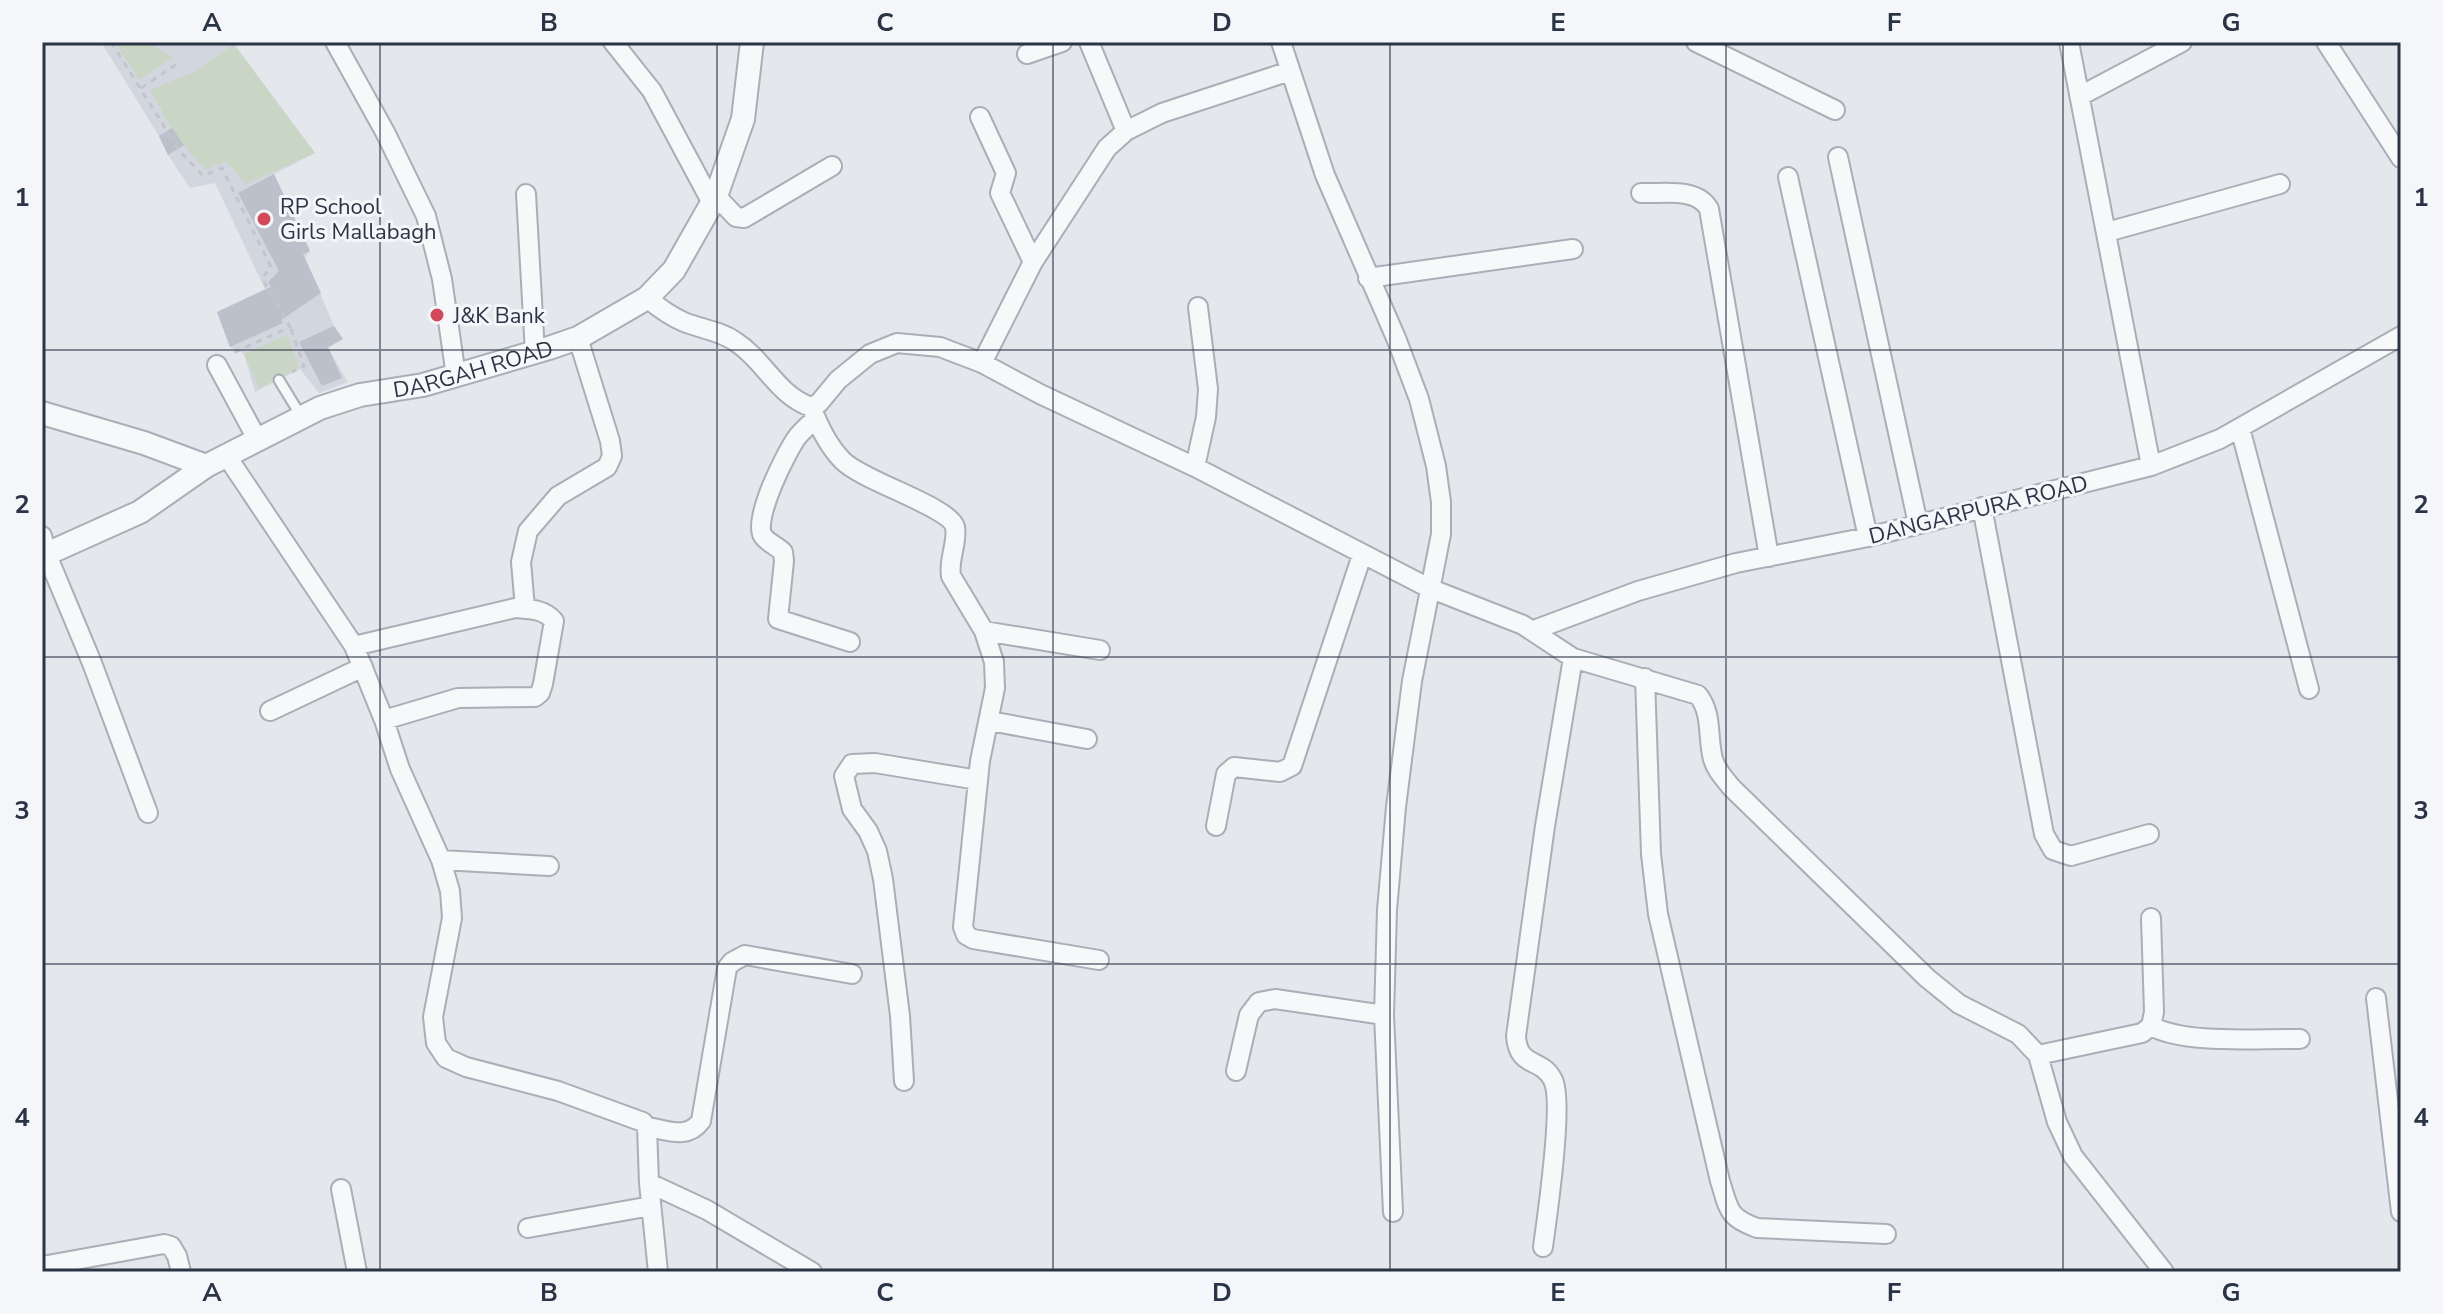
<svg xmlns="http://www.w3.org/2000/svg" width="2443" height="1314" viewBox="0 0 2443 1314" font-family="'Nunito Sans',sans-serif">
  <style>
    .built { fill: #d2d6de }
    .green { fill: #c9d6c5 }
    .building { fill: #bbc0ca }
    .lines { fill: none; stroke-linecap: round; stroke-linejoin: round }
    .service-casing { stroke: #a9aeb7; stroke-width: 13 }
    .minor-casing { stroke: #a9aeb7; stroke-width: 22 }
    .tertiary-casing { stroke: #a9aeb7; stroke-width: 26 }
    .path { stroke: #c2c5cb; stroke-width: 3; stroke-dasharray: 6 6; stroke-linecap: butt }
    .service { stroke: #f7f8fa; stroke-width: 9 }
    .minor { stroke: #f7f8fa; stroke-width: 18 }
    .tertiary { stroke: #f7f8fa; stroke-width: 22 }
    .grid { fill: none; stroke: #2b3445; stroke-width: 2; stroke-opacity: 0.55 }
    .poi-dot { fill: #d1495b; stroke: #f4f6f9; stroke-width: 3 }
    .labels { text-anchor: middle; stroke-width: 6; stroke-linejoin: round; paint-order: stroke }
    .poi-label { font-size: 22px; fill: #2b3445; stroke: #f4f6f9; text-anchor: start }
    .street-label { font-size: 22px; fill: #2b3445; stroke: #f4f6f9 }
    .neatline { fill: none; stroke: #2b3445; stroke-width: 3 }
    .grid-label { font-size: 26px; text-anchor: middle; font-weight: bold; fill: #2b3445 }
  </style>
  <rect width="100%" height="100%" fill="#e4e7ec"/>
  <path class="built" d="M101,42H231L315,153L274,174L310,251L305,258L334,326L343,339L328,348L348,382L319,393L300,369L255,392L244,354L230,347L217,312L265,289L215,183L190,188L168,155L159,136Z"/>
  <path class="green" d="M115,42H150L161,51L174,57L139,80Z
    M234,44L315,153L246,184L226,161L205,170L175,134L150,90L196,71Z
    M287,335L300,368L259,388L244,354Z"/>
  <path class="building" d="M172,128L184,145L168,155L159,136Z
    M274,174L310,251L303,254L321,293L281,320L283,323L230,347L217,312L271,287L268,282L279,271L238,193Z
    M334,326L343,339L328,347L342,378L322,386L299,342Z"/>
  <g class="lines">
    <defs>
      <path id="service" d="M279,380L301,416"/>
      <path id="minor" d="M335,42L385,132L426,216L442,279L456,376
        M613,42L652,91L712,203
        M1089,42L1126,131
        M1281,42L1325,175L1396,338L1419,399L1436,466L1441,502V534L1412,681L1396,807L1387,910L1384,1015L1393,1212
        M1696,42L1835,110
        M2069,42L2151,466
        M2326,42L2401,158
        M1027,54L1062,42
        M2080,96L2182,42
        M980,117L1006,173L1000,193L1033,262
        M1838,157L1918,524
        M1788,177L1868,537
        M1641,193C1663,194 1697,187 1709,209L1769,557
        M526,194L535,353
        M716,196L736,217L744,218L832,166
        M2107,232L2280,184
        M1368,278L1573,249
        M647,298C659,308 670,316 684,322C701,329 721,331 736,342C765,361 777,395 811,407L819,403L838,380L870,354L897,343L940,347L982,363L1040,394L1195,467L1429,588L1523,625L1573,658L1698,695C1713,714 1707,737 1713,759C1716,770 1724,778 1731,787L1927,978L1959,1004L2018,1034L2038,1055L2057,1122L2073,1156L2164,1272
        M982,363L1033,262L1107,148L1126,131L1162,113L1290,71
        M217,365L257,439
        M811,407C819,426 828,446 843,461C863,481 950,507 955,527C958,542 948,560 951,576L984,631L994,662L995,688L980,761L963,927L966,935L973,939L1099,960
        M816,418C810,424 803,430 798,436C787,450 752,520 763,536C767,542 778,547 783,552L784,561L778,619L850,642
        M2240,428L2309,689
        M226,455L354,646L384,720L400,769L441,860L450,891L452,918L433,1017L436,1043L446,1058L466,1067L558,1091L643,1122L647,1127L649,1183L658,1272
        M1195,467L1206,417L1208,389L1198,307
        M1982,507L2044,834L2053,850L2071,856L2149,834
        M42,536L47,555L92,663L148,813
        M525,608L521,562L528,531L558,496L607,467L612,456L610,441L578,338
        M1534,630L1638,591L1736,563L1868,537L2151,466L2220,439L2401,336
        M984,631L1100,650
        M354,646L515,608C530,609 544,609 554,621L543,684L540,693L535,697L458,698L384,720
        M1645,678L1651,854L1658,914L1720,1181C1729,1209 1727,1217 1757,1228L1886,1234
        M270,711L363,667
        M990,721L1087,739
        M1216,826L1226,774L1234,767L1280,772L1292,766L1362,555
        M441,860L549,866
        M2376,998L2401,1212
        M2151,1026C2187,1045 2259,1038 2300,1039
        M2038,1055L2142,1033L2151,1026L2154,1012L2151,918
        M1236,1071L1249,1015L1259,1002L1275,999L1384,1015
        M904,1081L900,1016L883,879L877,851L868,831L852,809L844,776L852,764L875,763L978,780
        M647,1127C668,1130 687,1140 701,1121L727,968L732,962L745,955L852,974
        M649,1183L707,1210L812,1272
        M341,1189L357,1272
        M528,1228L651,1206
        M1543,1247C1547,1217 1564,1102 1553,1080C1542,1057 1518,1069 1516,1036L1545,826L1573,658
        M42,1266L164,1244L171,1246L177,1256L181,1272"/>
      <g id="tertiary">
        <path d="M42,413L144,443L206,466"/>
        <path id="s1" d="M42,556L140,512L206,466L320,408L360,395L423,385L549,348L578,338L647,298L674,270L716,196L743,119L752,42"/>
      </g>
    </defs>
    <use href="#service" class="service-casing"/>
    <use href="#minor" class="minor-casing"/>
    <use href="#tertiary" class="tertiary-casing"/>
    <path class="path" d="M111,42L179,150L203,176L222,168L271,267L262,278L290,327L233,353
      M141,88L180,62
      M291,329L304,366L292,372"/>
    <use href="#service" class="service"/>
    <use href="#minor" class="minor"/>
    <use href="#tertiary" class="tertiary"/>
  </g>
  <path class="grid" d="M380,42V1272M717,42V1272M1053,42V1272M1390,42V1272M1726,42V1272M2063,42V1272M42,350H2401M42,657H2401M42,964H2401"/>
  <g class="poi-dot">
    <circle cx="264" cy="219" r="8"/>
    <circle cx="437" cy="315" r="8"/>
  </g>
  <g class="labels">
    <g class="poi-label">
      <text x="280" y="214">RP School<tspan x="280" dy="25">Girls Mallabagh</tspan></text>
      <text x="453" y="323">J&amp;K Bank</text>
    </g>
    <g class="street-label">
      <text dy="8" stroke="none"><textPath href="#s1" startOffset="474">DARGAH ROAD</textPath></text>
      <text transform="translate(1978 509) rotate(-14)" y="8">DANGARPURA ROAD</text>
    </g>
  </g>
  <rect width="2443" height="1314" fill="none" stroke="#f4f6f9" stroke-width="88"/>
  <rect x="44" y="44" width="2355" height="1226" class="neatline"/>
  <g class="grid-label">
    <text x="212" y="31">A</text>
    <text x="549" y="31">B</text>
    <text x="885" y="31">C</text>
    <text x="1222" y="31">D</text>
    <text x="1558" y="31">E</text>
    <text x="1894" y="31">F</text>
    <text x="2231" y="31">G</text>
    <text x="22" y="206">1</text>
    <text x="2421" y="206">1</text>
    <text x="22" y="513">2</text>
    <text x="2421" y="513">2</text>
    <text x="22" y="819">3</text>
    <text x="2421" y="819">3</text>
    <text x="22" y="1126">4</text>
    <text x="2421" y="1126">4</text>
    <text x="212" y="1301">A</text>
    <text x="549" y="1301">B</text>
    <text x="885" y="1301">C</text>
    <text x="1222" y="1301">D</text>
    <text x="1558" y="1301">E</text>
    <text x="1894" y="1301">F</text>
    <text x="2231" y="1301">G</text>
  </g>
</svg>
